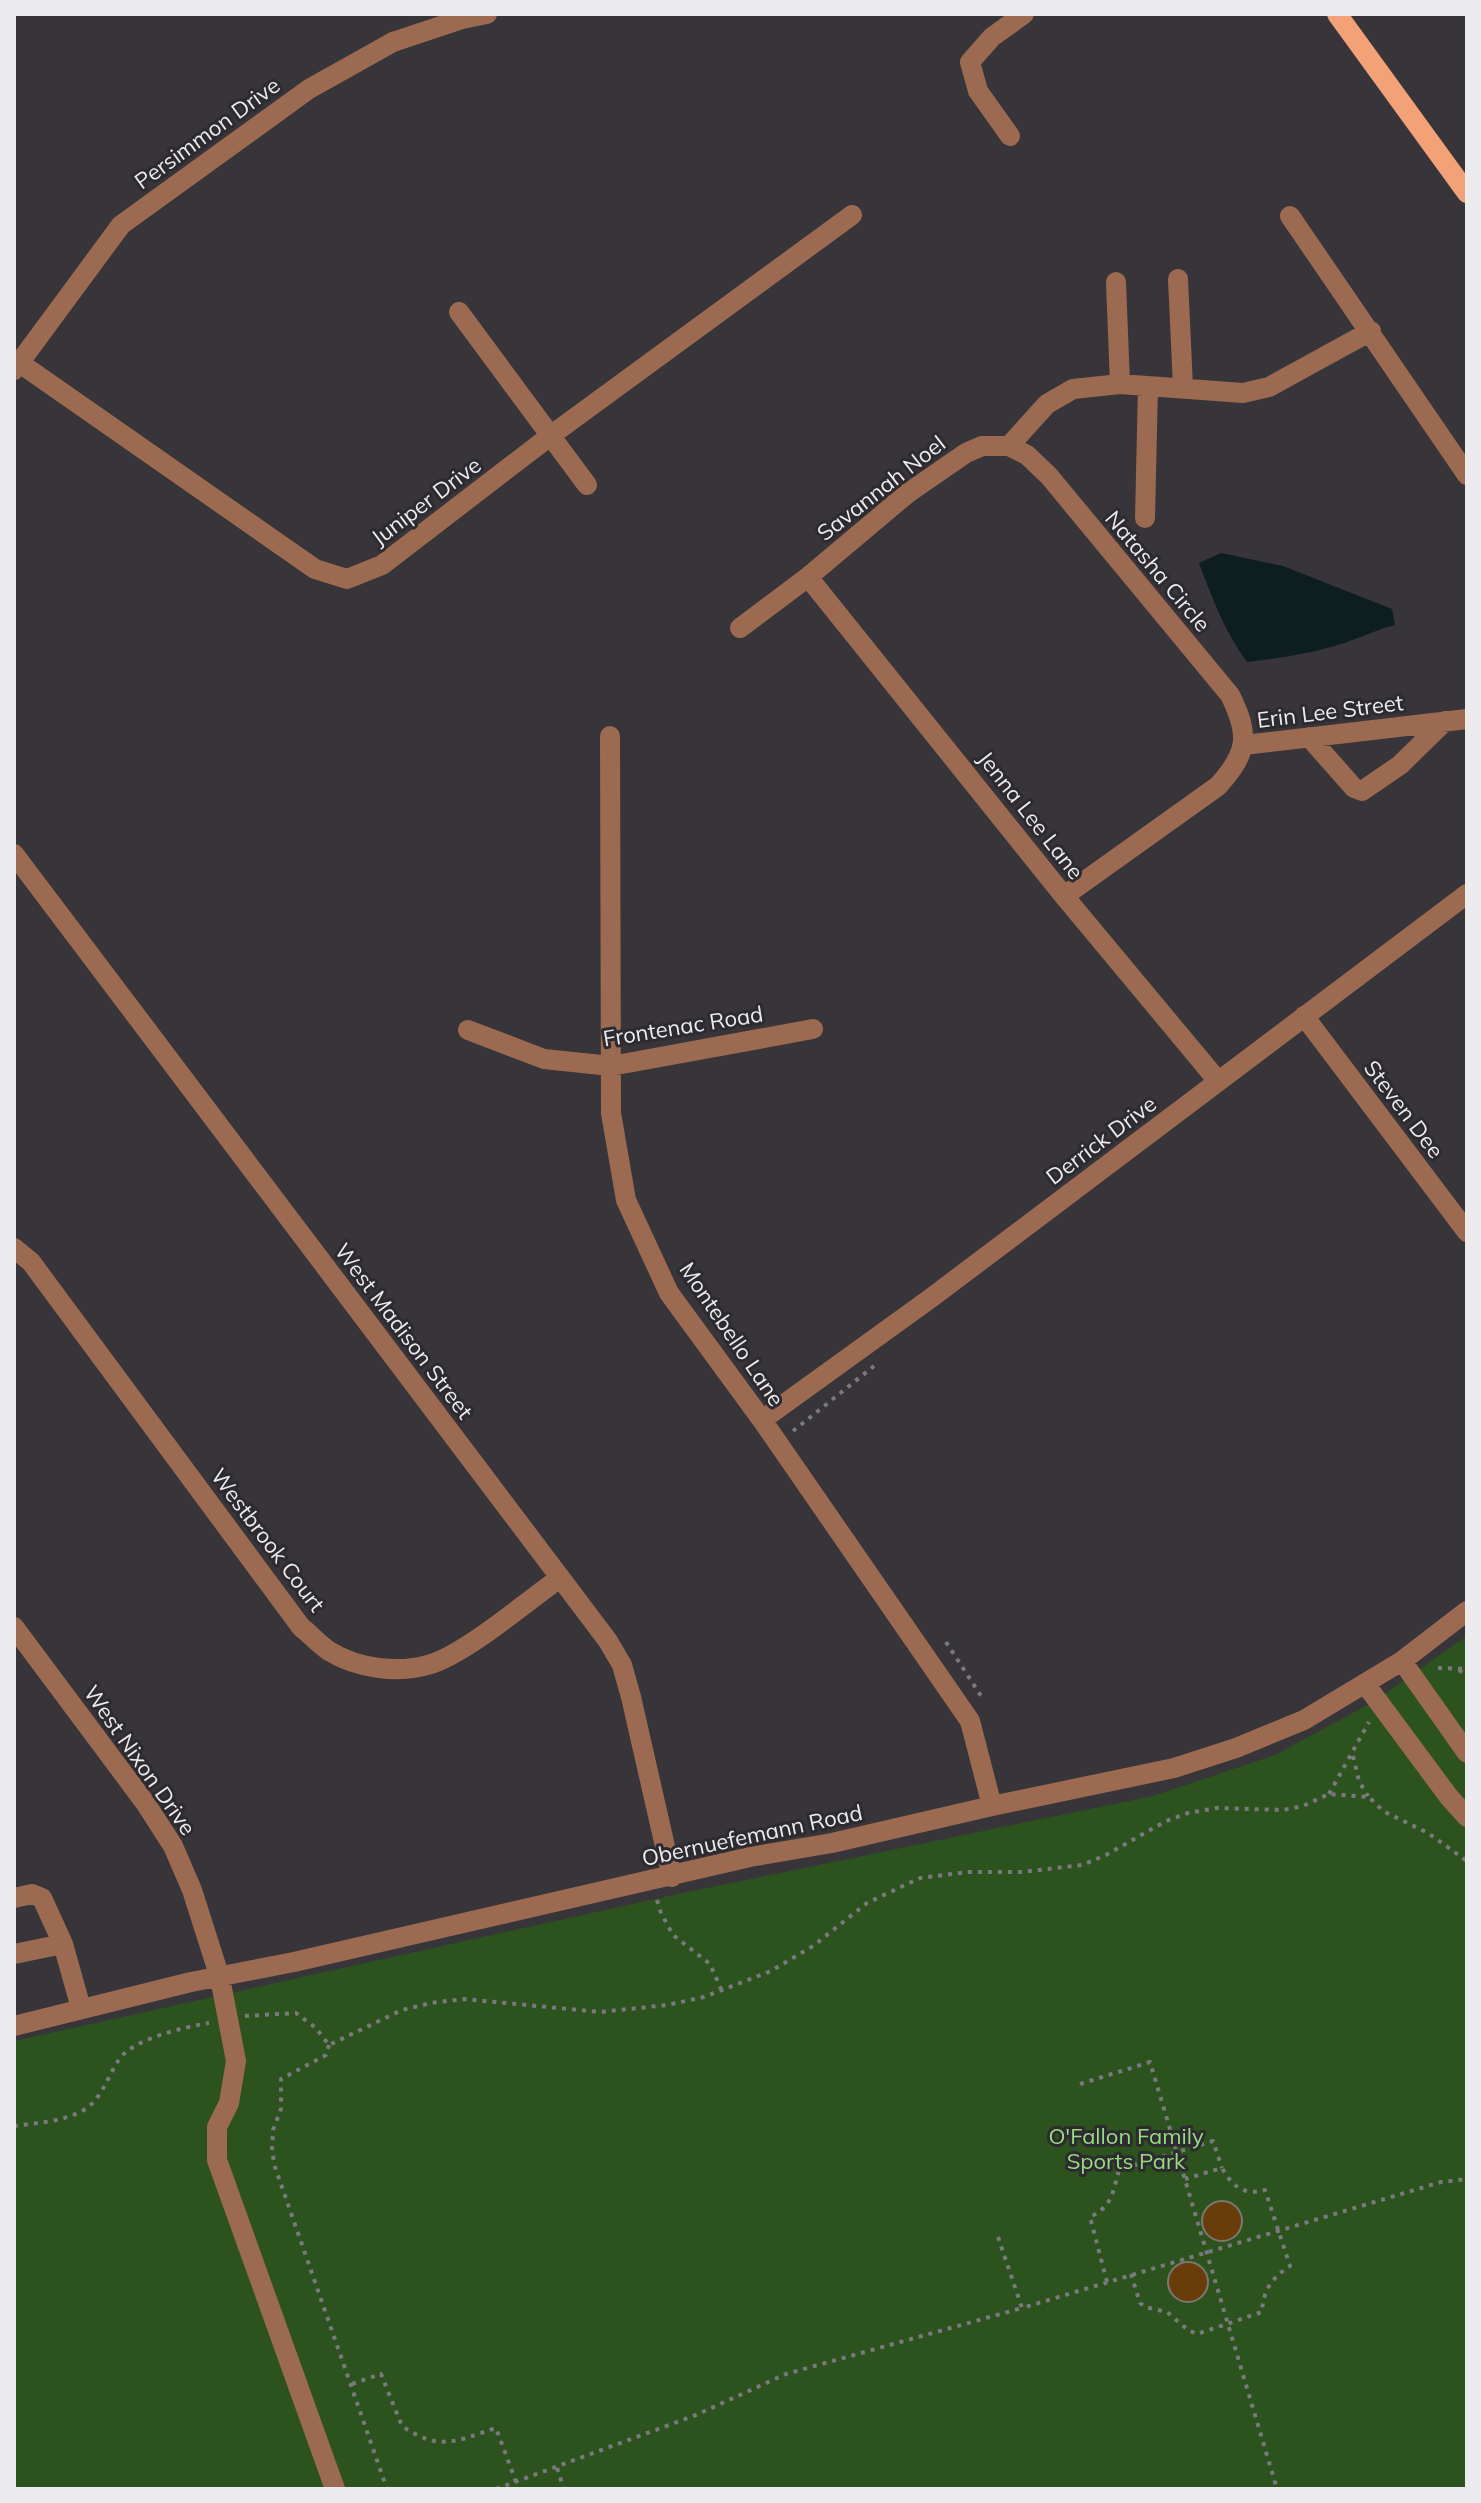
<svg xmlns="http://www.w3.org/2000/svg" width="1481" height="2503" viewBox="0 0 1481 2503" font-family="Mulish,sans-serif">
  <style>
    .green { fill: #2c531e }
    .water { fill: #0e1d20 }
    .building { fill: #683d09; stroke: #7c7772; stroke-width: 2 }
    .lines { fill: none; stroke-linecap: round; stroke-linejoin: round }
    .path { stroke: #7a797d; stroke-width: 4; stroke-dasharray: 4 6; stroke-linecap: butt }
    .minor { stroke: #9c6a50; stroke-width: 20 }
    .major { stroke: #f3a176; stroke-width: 20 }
    .labels { text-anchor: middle; stroke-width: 6; stroke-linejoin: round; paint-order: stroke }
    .street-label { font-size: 22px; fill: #ecebee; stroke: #2d2b30 }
    .park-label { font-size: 22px; fill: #97da81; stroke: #2d2b30 }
  </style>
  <rect width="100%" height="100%" fill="#37353a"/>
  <path class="green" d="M1467,1636V2489H14V2041L673,1895L1153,1796L1275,1755L1373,1702Z"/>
  <path class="water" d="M1221,553L1283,566L1392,609L1395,625C1375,630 1360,638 1341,644C1310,654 1279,658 1247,662C1225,632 1212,598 1199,563Z"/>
  <path class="building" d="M1202 2221a20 20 0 1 1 40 0a20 20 0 1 1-40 0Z
    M1168 2282a20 20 0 1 1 40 0a20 20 0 1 1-40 0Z"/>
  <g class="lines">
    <path class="path" d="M793,1431L874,1366
      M946,1642L981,1696
      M1438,1668L1467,1669
      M1459,1670L1467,1676
      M1353,1756L1359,1781L1368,1796
      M1329,1794L1369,1722
      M657,1900L661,1913L673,1935L710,1964L722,1991
      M245,2016L296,2013L316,2028L329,2045L402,2010L431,2003L464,1999L600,2012L667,2005L704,1997L771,1971L813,1946L867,1903L920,1878L968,1872H1022L1082,1865L1106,1855L1166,1821L1188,1813L1217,1808L1283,1810L1303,1806L1329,1794L1369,1797L1383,1811L1428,1833L1467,1861
      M329,2045L326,2055L281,2079V2109L273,2130L272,2151L275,2167L387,2489
      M1080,2084L1150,2062L1277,2489
      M14,2126C35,2123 62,2122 82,2111C101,2101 107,2078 118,2061C131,2039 185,2027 209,2023
      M998,2237L1022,2308L1441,2182L1467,2179
      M1131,2274L1140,2303L1145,2307L1167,2312L1188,2330L1197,2334L1262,2312C1263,2290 1272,2278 1290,2266L1265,2190C1244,2196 1232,2186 1222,2168L1185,2179
      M1107,2282L1090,2217C1113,2206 1113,2191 1119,2170L1213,2141L1222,2168
      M352,2384L381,2374L402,2426C440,2452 456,2441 496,2428L516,2482
      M557,2468L564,2489
      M496,2489L696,2415L786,2374L1022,2308"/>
    <path class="minor" d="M1010,136L978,91L970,62L992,37L1024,14
      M1290,216L1467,475
      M1178,279L1183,387
      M1116,282L1120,384
      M459,312L587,485
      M14,359L315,569L347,579L382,565L550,436L852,215
      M14,370L121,225L309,89L393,42L462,19L487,14
      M1009,446L1027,455L1049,476L1230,695C1250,735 1248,753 1218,786L1064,896
      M1145,518L1148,386
      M808,577L1064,896L1218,1081
      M740,628L808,577L908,493L966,453L982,446H1009L1047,404L1073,389L1120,384L1243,393L1269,387L1371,331
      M610,736L611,1113L626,1200L669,1293L762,1420L970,1721L992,1806
      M1309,737L1354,788L1362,791L1400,765L1445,721
      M1244,745L1467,719
      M14,854L608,1641L622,1665L631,1697L672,1877
      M1304,1016L1467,1232
      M468,1030L544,1059L611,1066L813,1029
      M14,1248L31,1262L301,1627C310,1634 319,1644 329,1651C358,1669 399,1674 431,1664C468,1652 527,1601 560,1578
      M762,1420L931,1298L1467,894
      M14,1627L146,1804L173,1846L192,1890L220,1978L236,2061L229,2103L217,2127V2160L335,2489
      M1402,1661L1467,1753
      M1366,1685L1449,1797L1467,1817
      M14,1898L32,1894L42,1898L63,1944L81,2008
      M14,1954L63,1944
      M14,2026L191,1982L294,1962L750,1857L832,1843L992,1806L1174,1768L1236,1748L1304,1720L1402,1661L1467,1611"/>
    <path class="major" d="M1337,14L1467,193"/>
  </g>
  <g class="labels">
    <g class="street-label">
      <text transform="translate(207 133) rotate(-36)" y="8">Persimmon Drive</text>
      <text transform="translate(881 488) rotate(-38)" y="8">Savannah Noel</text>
      <text transform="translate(426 501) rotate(-37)" y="8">Juniper Drive</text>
      <text transform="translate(1158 571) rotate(50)" y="8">Natasha Circle</text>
      <text transform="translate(1330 711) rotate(-7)" y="8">Erin Lee Street</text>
      <text transform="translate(1031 815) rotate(52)" y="8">Jenna Lee Lane</text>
      <text transform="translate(683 1026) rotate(-9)" y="8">Frontenac Road</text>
      <text transform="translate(1404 1109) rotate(53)" y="8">Steven Dee</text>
      <text transform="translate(1101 1140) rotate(-37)" y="8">Derrick Drive</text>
      <text transform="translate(404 1331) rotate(53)" y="8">West Madison Street</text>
      <text transform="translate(732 1334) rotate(56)" y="8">Montebello Lane</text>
      <text transform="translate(268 1540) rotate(53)" y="8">Westbrook Court</text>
      <text transform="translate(140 1760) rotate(55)" y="8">West Nixon Drive</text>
      <text transform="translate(752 1835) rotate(-12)" y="8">Obernuefemann Road</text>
    </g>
    <g class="park-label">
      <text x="1126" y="2144">O'Fallon Family<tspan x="1126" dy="25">Sports Park</tspan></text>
    </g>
  </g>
  <rect width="1481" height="2503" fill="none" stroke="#ecebee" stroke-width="32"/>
</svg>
